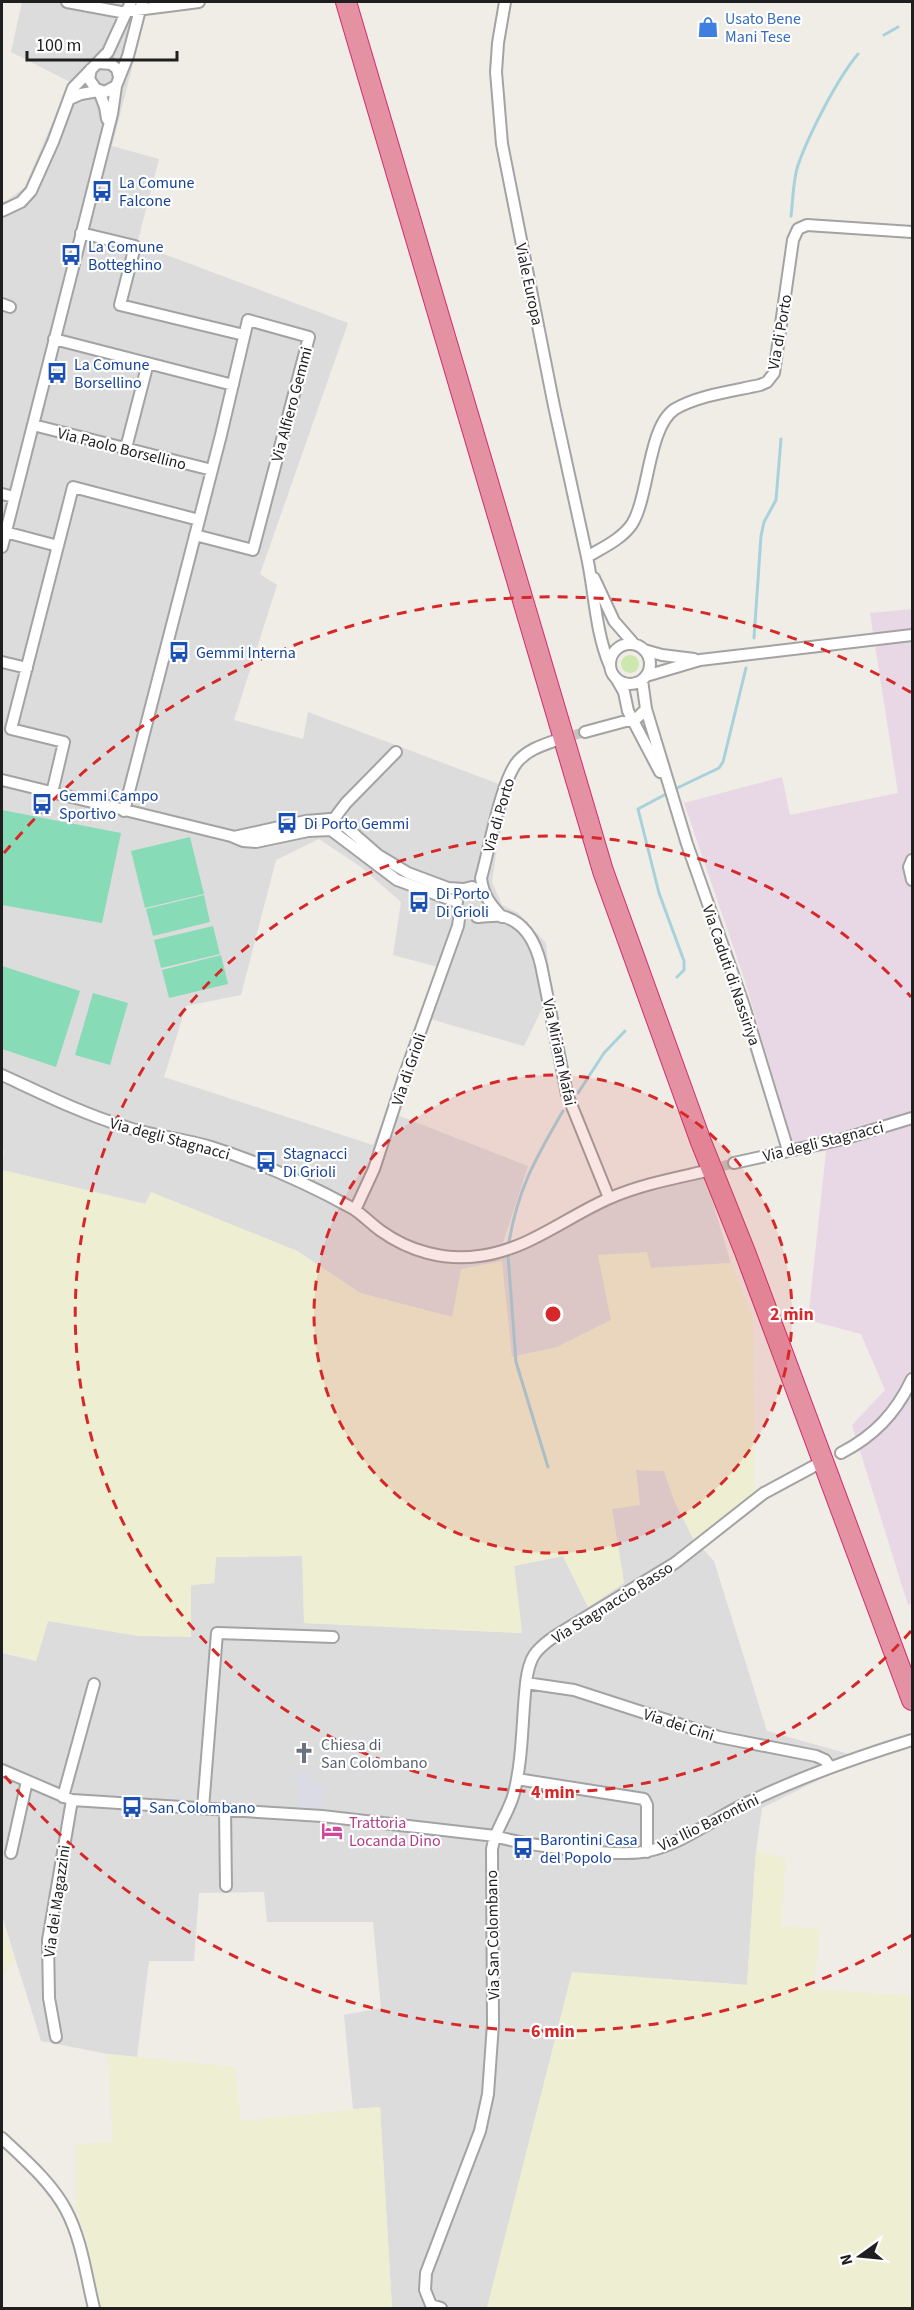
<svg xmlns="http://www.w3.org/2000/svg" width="914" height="2310" viewBox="0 0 914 2310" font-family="'Source Sans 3',sans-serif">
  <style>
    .residential { fill: #dddcdc }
    .industrial { fill: #e8d8e6 }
    .farmland { fill: #edeed2 }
    .grass { fill: #cde8ae }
    .pitch { fill: #87dbb7 }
    .plaza { fill: #dadbe5 }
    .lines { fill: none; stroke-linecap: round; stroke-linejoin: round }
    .stream { stroke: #a8d2db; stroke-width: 3 }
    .street-tunnel { stroke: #c6c3be; stroke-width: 10; stroke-dasharray: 10 5; stroke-linecap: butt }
    .street-casing { stroke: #a3a3a3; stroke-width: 14 }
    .highway-casing { stroke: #d42c6d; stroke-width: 22 }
    .street { stroke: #fff; stroke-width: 10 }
    .highway { stroke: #e491a4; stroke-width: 20 }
    .ring { fill: none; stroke: #d62828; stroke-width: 3; stroke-dasharray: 10 8 }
    .labels { text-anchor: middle; stroke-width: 4.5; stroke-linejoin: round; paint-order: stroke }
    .shop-label { font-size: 16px; fill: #366cbe; stroke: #fff; text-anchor: start }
    .transit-label { font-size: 16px; fill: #164399; stroke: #fff; text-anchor: start }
    .street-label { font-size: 16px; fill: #1f1f1f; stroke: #fff }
    .worship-label { font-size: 16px; fill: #5b616d; stroke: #fff; text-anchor: start }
    .hotel-label { font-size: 16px; fill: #b23c85; stroke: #fff; text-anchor: start }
    .centre { fill: #d62828; stroke: #fff; stroke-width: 3 }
    .ring-label { font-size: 18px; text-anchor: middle; font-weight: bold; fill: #d62828; stroke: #fff; stroke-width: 4.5; stroke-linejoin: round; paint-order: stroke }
  </style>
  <rect width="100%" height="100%" fill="#f0ece6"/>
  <path class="residential" d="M22,2H149L112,146L159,159L137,244L348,323L260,574L277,585L234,720L303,739L308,712L512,789L497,847L492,882L502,905L518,913L546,943L551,990L524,1046L420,1016L438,967L393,955L401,902L361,867L319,839L276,860L241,995L186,1006L164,1077L373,1145L387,1111L528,1166L503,1243L541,1232L647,1181L701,1164L731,1263L651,1268L598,1255L611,1320L557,1347L511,1357L452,1317L360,1293L297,1251L151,1192L145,1204L2,1170L4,1151L2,1150V201H6L24,188L70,82L11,52Z
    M636,1470L664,1471L674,1500L694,1540L714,1561L767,1731L849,1754V1765L762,1808L756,1851L747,1985L572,1973L487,2308H392L380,2107L353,2109L344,2015L381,2008L373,1922H267L264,1892L199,1893L194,1961H149L137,2057L108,2054L41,2041L2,1916V1653L36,1661L48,1621L139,1636L191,1585L214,1583L216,1557L303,1556L304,1623L522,1633L514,1566L563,1556L588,1607L624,1583L612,1509Z"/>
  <path class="industrial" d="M912,609V1603L908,1605L852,1425L885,1390L861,1334L808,1320L826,1151L796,1156L745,981L684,803L782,777L790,815L898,793L870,613Z"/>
  <path class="farmland" d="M2,1170L145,1204L151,1192L297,1251L360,1293L452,1317L461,1269L502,1261L512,1357L557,1347L611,1320L598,1255L647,1252L651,1268L731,1263L753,1319L755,1493L694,1540L674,1500L664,1471L636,1470L640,1505L612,1509L624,1583L588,1607L563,1556L514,1566L522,1633L304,1623L302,1556L216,1557L214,1583L191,1585V1637L139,1636L48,1621L36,1661L2,1651Z
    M756,1851L785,1858L782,1926L820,1929L813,1989L912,1996V2308H487L572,1972L747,1985Z
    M2,1928H4L15,1961L2,1976Z
    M108,2054L235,2067L241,2121L380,2107L392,2308H101L88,2243L76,2207V2144L113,2142Z"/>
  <path class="grass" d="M621 664a9 9 0 1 1 18 0a9 9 0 1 1-18 0Z"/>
  <path class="pitch" d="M2,810L121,833L102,923L2,905Z
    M190,837L204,894L145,908L131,851Z
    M204,895L210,922L153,936L146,909Z
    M213,926L220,954L161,968L154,940Z
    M221,955L228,984L169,998L162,970Z
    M2,966L80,991L56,1067L2,1049Z
    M93,993L128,1003L110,1065L75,1055Z"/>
  <path class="plaza" d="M294,1773L313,1774L312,1784L325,1785L322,1816L296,1815L299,1782L293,1781Z"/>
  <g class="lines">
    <path class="stream" d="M884,35L898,27
      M791,216C793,200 793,180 798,165C809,134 837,79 858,54
      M754,638L761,536L764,522L776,500L781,439
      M673,790L719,768L723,762L746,668
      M668,793L638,809L659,893L684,961V970L677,977
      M578,1093L604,1053L625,1031
      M509,1242C518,1188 536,1158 563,1111
      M508,1255L516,1362L548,1467"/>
    <path class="street-tunnel" d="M560,739L585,732
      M708,1170L734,1163"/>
    <defs>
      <path id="street" d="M67,2L121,12L199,2
        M505,2L498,43L496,72L502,144L554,406L587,557C595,594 595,631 610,666
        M98,63L111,64L117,69L119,77
        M91,69L89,79L96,89L105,92L116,86
        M99,91L105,107L107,119
        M70,99L81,94L98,91
        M2,211L21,202L31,191L53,142L73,88L108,52L131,2
        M81,233L135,246L120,305L244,335
        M2,304L10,307
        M54,339L233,385
        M33,425L212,470
        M126,448L148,363
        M2,494L14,497
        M5,532L58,546
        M2,547L112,114L116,86L128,56L142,2
        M587,557C602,548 622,539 632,524C649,497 648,426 675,409C699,395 733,391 760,385L767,382L774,373L793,240L798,229L807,225L912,232
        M594,578L614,621L634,644
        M610 664a20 20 0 1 1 40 0a20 20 0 1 1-40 0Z
        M644,650L662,655L694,659
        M2,662L27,668
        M646,676L700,660L912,635
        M616,678L624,692L628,711L660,772
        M642,680L646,709L687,844L744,1006L788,1150
        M585,732L637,718L646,709
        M2,780L231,836L243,841L256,842L308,831L331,830L397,880L457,902
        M52,793L64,742L11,729L73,487L199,520
        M124,811L221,435L248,320L309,337L253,550L195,535
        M330,824L346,803L396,752
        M234,837L306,821L330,819L346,827L378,855L408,873L448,888L464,889L472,887L483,893
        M912,860L909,867L912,880
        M477,917C485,917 494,915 501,916C525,921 536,944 541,965L567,1094L609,1198
        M502,917C490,904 483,895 481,878C489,851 501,780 518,761C528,750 540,746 554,741
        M2,1075C41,1093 81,1113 123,1126C151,1136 182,1138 211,1147C259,1162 308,1184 352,1208C362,1214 371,1224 381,1231C409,1251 444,1261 479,1256C528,1250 566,1217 610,1198C640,1185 671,1179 702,1172
        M734,1163L843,1139L912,1118
        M355,1210L374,1169L405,1074L458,926L460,912
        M841,1453C874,1436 896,1413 912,1379
        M526,1683L574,1690L719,1737L816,1756L825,1760L830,1767
        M2,1770L72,1800L322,1816L495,1836C523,1845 621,1858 648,1851C685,1843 717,1816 751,1801C803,1776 857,1757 912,1740
        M517,1779L644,1799L647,1805V1852
        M63,1797L94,1684
        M203,1808L217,1633L333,1637
        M225,1809L226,1886
        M11,1853L27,1781
        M56,2037L49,1998L48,1940L72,1800
        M2,2138C25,2160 51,2182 66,2210C82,2240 86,2276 94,2308
        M441,2308L431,2305L425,2290L426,2273L480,2131L488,2094L493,2024L492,1849C495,1829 509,1813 514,1793C523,1758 522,1718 526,1683C529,1657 535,1650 555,1636L675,1563L764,1493L816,1465"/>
      <path id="highway" d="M346,2L603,871L701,1142L745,1252L912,1700"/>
    </defs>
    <use href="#street" class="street-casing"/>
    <use href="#highway" class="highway-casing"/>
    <use href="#street" class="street"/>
    <use href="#highway" class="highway"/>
  </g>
  <circle cx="553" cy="1314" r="239" fill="#d62828" fill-opacity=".12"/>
  <g class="ring">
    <circle cx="553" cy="1314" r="239"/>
    <path d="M911 1631A478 478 0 1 1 911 997"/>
    <path d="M912 1935A717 717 0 0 1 4 1775M4 853A717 717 0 0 1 912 693"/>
  </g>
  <defs>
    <symbol id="shop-bare" viewBox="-9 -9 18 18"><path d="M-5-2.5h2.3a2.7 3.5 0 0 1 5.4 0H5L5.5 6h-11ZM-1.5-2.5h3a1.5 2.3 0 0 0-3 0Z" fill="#3f7fe0" stroke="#fff" stroke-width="2.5" paint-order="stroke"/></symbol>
    <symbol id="bus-bare" viewBox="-9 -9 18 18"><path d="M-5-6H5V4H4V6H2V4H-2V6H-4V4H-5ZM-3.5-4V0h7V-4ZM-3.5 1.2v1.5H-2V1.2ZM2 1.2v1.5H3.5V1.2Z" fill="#1a4fb4" stroke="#fff" stroke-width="2.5" paint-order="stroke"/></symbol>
    <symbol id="church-bare" viewBox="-9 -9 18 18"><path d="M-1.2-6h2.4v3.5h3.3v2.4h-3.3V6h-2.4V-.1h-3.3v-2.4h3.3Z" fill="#6b7280" stroke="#fff" stroke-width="2.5" paint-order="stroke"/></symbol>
    <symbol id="hotel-bare" viewBox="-9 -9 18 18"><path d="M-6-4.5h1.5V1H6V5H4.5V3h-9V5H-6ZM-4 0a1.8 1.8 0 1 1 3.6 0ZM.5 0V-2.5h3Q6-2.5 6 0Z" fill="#d1479c" stroke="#fff" stroke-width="2.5" paint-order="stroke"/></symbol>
  </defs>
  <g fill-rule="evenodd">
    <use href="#shop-bare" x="693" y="12" width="30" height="30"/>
    <use href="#bus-bare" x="87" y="176" width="30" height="30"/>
    <use href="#bus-bare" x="56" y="240" width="30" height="30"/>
    <use href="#bus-bare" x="42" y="358" width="30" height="30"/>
    <use href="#bus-bare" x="164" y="637" width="30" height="30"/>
    <use href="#bus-bare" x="27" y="789" width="30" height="30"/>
    <use href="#bus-bare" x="272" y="808" width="30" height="30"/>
    <use href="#bus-bare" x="404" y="887" width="30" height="30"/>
    <use href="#bus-bare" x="251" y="1147" width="30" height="30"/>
    <use href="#church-bare" x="289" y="1738" width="30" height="30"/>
    <use href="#bus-bare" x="117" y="1792" width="30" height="30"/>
    <use href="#hotel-bare" x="317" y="1816" width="30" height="30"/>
    <use href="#bus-bare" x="508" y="1833" width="30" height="30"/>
  </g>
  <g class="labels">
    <g class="shop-label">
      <text x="725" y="24">Usato Bene<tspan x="725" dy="18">Mani Tese</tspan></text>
    </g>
    <g class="transit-label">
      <text x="119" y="188">La Comune<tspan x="119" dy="18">Falcone</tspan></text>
      <text x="88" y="252">La Comune<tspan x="88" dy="18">Botteghino</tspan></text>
      <text x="74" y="370">La Comune<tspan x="74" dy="18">Borsellino</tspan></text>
      <text x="196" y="658">Gemmi Interna</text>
      <text x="59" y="801">Gemmi Campo<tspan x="59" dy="18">Sportivo</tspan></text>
      <text x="304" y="829">Di Porto Gemmi</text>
      <text x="436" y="899">Di Porto<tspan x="436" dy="18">Di Grioli</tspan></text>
      <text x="283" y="1159">Stagnacci<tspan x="283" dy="18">Di Grioli</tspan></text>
      <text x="149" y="1813">San Colombano</text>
      <text x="540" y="1845">Barontini Casa<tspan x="540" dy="18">del Popolo</tspan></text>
    </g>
    <g class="street-label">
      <text transform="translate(530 284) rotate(78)" y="6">Viale Europa</text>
      <text transform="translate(779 332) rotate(-80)" y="6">Via di Porto</text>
      <text transform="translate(291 404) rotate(-75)" y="6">Via Alfiero Gemmi</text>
      <text transform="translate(122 448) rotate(14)" y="6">Via Paolo Borsellino</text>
      <text transform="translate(498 815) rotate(-74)" y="6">Via di Porto</text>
      <text transform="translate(732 975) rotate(71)" y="6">Via Caduti di Nassiriya</text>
      <text transform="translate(560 1052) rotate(78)" y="6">Via Miriam Mafai</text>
      <text transform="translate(408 1069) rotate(-71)" y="6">Via di Grioli</text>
      <text transform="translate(170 1138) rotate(15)" y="6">Via degli Stagnacci</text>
      <text transform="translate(823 1141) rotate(-14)" y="6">Via degli Stagnacci</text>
      <text transform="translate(612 1602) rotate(-32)" y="6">Via Stagnaccio Basso</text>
      <text transform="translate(679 1724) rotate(18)" y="6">Via dei Cini</text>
      <text transform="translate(708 1822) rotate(-26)" y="6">Via Ilio Barontini</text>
      <text transform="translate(56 1901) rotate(-82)" y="6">Via dei Magazzini</text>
      <text transform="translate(492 1935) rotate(-91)" y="6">Via San Colombano</text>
    </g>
    <g class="worship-label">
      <text x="321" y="1750">Chiesa di<tspan x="321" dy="18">San Colombano</tspan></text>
    </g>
    <g class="hotel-label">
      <text x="349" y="1828">Trattoria<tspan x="349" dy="18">Locanda Dino</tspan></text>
    </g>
  </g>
  <circle cx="553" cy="1314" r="9" class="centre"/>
  <g class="ring-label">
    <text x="792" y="1320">2 min</text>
    <text x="553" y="1798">4 min</text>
    <text x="553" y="2037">6 min</text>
  </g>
  <rect width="914" height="2310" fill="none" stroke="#1f1f1f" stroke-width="6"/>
  <g transform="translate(860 2256) rotate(255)" stroke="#ffffff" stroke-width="4.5" paint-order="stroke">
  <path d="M0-4.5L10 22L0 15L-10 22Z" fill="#1f1f1f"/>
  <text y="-9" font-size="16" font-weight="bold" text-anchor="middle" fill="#1f1f1f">N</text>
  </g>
  <path d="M27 51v9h150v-9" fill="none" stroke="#1f1f1f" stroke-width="3"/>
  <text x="36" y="51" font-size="18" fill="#1f1f1f" stroke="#ffffff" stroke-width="4.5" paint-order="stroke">100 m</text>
</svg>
